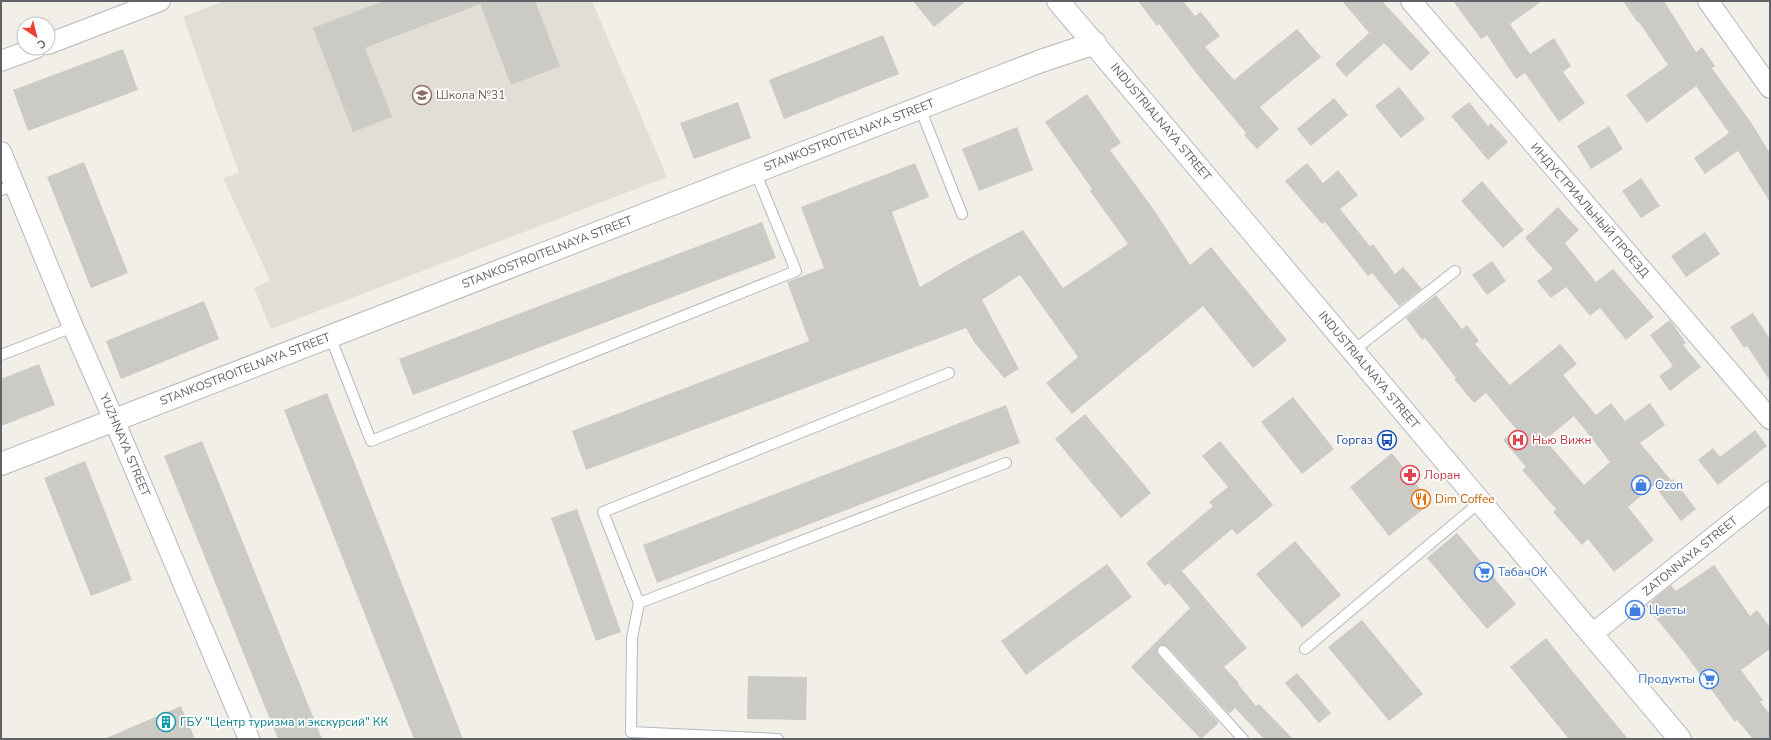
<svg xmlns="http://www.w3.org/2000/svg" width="1771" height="740" viewBox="0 0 1771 740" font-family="'Nunito Sans',sans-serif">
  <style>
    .education { fill: #e1ded6 }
    .building { fill: #cccac5; fill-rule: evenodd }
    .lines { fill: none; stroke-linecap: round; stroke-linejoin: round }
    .service-casing { stroke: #b5b8bc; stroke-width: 12 }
    .minor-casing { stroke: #b5b8bc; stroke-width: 22 }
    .tertiary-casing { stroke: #b5b8bc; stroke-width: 24 }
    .secondary-casing { stroke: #b6babf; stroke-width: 24 }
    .service { stroke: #fff; stroke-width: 10 }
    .minor { stroke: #fff; stroke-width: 20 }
    .tertiary { stroke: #fff; stroke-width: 22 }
    .secondary { stroke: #fff; stroke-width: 22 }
    .labels { text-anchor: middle; stroke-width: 3.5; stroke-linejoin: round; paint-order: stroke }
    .education-label { font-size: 12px; fill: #785e54; stroke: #fff; text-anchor: start }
    .street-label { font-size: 12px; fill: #5f6368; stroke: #fff }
    .transit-label { font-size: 12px; fill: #164399; stroke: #fff; text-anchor: end }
    .health-label { font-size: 12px; fill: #be3a42; stroke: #fff; text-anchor: start }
    .shop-label { font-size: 12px; fill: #366cbe; stroke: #fff; text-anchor: start }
    .food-label { font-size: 12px; fill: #c56008; stroke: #fff; text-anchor: start }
    .culture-label { font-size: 12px; fill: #0d838f; stroke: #fff; text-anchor: start }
  </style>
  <rect width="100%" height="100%" fill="#f1efe8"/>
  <path class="education" d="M224,1H592L667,177L271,329L254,288L270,280L223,178L239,173L183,17Z"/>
  <path class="building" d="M383,1H535L560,66L511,85L480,4L365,48L392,117L353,132L313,28Z
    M913,1H966L934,27Z
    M1138,1H1183L1195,16L1201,12L1220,36L1205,47L1234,80L1297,29L1321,57L1260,107L1279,129L1257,149L1244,135L1246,133L1197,74L1159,24L1157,26Z
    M1342,1H1382L1430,53L1411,71L1384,43L1346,77L1335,64L1369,33Z
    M1453,1H1542L1510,24L1530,54L1554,38L1571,66L1563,72L1585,103L1559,122L1525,73L1516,79L1487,35L1481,39Z
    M1623,1H1664L1696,52L1702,47L1715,66L1712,68L1750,121L1770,153V202L1738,151L1705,174L1694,158L1729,133L1696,86L1647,123L1626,95L1668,65L1639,22L1638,23Z
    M883,35L899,74L784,119L769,80Z
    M123,49L138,90L28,131L13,90Z
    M1399,87L1425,119L1401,138L1375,106Z
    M1087,94L1121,143L1110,150L1152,207L1190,265L1211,247L1287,340L1253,368L1203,306L1072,414L1046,383L1078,357L1020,275L982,300L1019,369L1004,378L974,342L966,328L586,470L572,431L809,341L787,282L824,268L801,207L915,163L929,197L892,212L920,287L962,262L1023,230L1063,288L1128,244L1090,191L1092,189L1045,122Z
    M1334,98L1348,115L1311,146L1297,129Z
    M738,102L751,138L694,159L680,123Z
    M1469,102L1488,126L1491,123L1508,142L1488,160L1451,116Z
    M1609,126L1623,149L1591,169L1577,146Z
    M1017,127L1033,170L979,191L962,149Z
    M84,162L128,273L91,288L47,177Z
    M1307,163L1323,183L1338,170L1358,195L1340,209L1370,246L1373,244L1395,274L1403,267L1422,289L1399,306L1372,273L1368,276L1325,222L1322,224L1285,181Z
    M1641,178L1660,206L1641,218L1622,191Z
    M1482,181L1524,230L1503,248L1461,201Z
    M1558,207L1579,230L1565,243L1596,282L1613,269L1654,317L1626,340L1600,308L1590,316L1566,287L1551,298L1537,281L1553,269L1525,238Z
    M762,222L776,258L413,395L399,359Z
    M1705,232L1720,254L1686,277L1671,256Z
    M1492,261L1506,281L1487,295L1472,275Z
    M1436,295L1462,329L1467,325L1479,341L1475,344L1510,385L1560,344L1577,364L1563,375L1596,415L1611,403L1625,421L1650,403L1665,425L1640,443L1671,480L1673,479L1696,509L1681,521L1654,485L1628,507L1654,540L1614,572L1588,539L1582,545L1553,512L1556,509L1522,470L1526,467L1503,440L1516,429L1486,393L1474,403L1454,379L1456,378L1425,338L1422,340L1406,318ZM1574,416L1610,462L1584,485L1545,440Z
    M204,301L219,339L121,379L106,341Z
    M1753,313L1770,339V381L1747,346L1744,348L1730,327Z
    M1670,320L1686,343L1683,345L1701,367L1670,391L1659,376L1673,366L1650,335Z
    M39,364L55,405L1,426V379Z
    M327,393L463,739H414L284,410Z
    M1293,397L1334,449L1302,474L1261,422Z
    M1006,405L1020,443L657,583L643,545Z
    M1085,414L1151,493L1121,518L1055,439Z
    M1755,430L1767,446L1718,485L1698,460L1713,448L1720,457Z
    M202,441L322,739H278L164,456Z
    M1220,441L1273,505L1237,535L1232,529L1182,571L1247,648L1224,667L1239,683L1238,684L1256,706L1259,704L1293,739H1264L1235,708L1229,714L1168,647L1161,645L1157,649L1158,655L1219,723L1201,739L1131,667L1190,608L1169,583L1165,586L1146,563L1213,506L1209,502L1228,487L1202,456Z
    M1392,453L1431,503L1389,536L1350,487Z
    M85,461L132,580L91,596L44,478Z
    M577,509L621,632L596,641L551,518Z
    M1457,533L1516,604L1487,629L1427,558Z
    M1295,541L1341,595L1301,629V626L1256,574Z
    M1107,564L1132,597L1026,675L1001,641Z
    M1714,565L1750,616L1757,610L1770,627V649L1741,670L1763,700L1760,702L1770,714V739H1753L1737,720L1735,722L1685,654L1646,606L1671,585L1676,591Z
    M1362,620L1423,694L1389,721L1328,647Z
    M1546,638L1570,668L1628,739H1569L1510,667Z
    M1297,673L1331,713L1319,723L1285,683Z
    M748,676L807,677L806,720L747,719Z
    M181,706L195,739H104Z"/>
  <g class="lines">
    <defs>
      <path id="service" d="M920,108L962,214
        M1,190L15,185
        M330,336L371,441L796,271L755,171
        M1353,351L1455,271
        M1,355L73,327
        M639,603L1006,463
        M1305,649L1480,502
        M1163,651L1243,739
        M778,739L631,732L632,638L639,603L603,512L949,373"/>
      <path id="minor" d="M1411,1L1770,419
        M1708,1L1770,88
        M48,44L160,1
        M1,61L36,48
        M1,152L73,327L114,420L249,739
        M1592,634L1770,492"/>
      <path id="tertiary" d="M1,464L1041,61L1095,43"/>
      <path id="secondary" d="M1058,1L1680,739"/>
    </defs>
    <use href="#service" class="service-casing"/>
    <use href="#minor" class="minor-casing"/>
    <use href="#tertiary" class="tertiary-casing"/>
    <use href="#secondary" class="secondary-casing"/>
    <use href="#service" class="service"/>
    <use href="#minor" class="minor"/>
    <use href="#tertiary" class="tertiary"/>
    <use href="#secondary" class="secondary"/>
  </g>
  <defs>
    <symbol id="school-ring" viewBox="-11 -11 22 22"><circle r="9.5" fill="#fff" stroke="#8d6e63" stroke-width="1.5"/><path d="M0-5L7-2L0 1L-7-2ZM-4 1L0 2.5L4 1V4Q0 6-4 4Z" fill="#8d6e63"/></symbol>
    <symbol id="bus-ring" viewBox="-11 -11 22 22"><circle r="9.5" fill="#fff" stroke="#1a4fb4" stroke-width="1.5"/><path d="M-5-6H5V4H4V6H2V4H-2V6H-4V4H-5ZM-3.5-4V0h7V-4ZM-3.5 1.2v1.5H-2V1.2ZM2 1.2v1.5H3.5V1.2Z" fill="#1a4fb4"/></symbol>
    <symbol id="hospital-ring" viewBox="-11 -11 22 22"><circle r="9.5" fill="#fff" stroke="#e0444e" stroke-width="1.5"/><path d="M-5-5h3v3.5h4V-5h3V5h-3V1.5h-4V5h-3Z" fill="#e0444e"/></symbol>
    <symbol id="pharmacy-ring" viewBox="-11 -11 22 22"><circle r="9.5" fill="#fff" stroke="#e0444e" stroke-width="1.5"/><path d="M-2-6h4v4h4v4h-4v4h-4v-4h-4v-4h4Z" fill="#e0444e"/></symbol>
    <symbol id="shop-ring" viewBox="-11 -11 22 22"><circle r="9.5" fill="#fff" stroke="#3f7fe0" stroke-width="1.5"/><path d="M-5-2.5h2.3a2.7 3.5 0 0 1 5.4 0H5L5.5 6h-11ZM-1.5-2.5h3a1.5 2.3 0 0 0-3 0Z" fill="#3f7fe0"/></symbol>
    <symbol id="restaurant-ring" viewBox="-11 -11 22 22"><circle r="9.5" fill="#fff" stroke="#e8710a" stroke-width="1.5"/><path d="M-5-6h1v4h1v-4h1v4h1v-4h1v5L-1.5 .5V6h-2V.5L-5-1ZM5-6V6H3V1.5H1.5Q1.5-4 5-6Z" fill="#e8710a"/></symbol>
    <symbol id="supermarket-ring" viewBox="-11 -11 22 22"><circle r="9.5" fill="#fff" stroke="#3f7fe0" stroke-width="1.5"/><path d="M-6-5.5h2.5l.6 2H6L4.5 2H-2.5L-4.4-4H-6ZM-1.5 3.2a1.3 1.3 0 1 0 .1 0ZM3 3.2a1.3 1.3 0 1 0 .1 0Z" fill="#3f7fe0"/></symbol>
    <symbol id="building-ring" viewBox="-11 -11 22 22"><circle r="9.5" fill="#fff" stroke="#0f9aa8" stroke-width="1.5"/><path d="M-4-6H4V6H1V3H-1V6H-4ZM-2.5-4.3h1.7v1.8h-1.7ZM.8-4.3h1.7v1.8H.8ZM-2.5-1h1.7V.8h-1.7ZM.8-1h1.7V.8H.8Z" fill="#0f9aa8"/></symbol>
  </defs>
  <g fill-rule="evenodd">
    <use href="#school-ring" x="411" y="84" width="22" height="22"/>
    <use href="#bus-ring" x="1376" y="429" width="22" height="22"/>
    <use href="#hospital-ring" x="1507" y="429" width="22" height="22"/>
    <use href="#pharmacy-ring" x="1399" y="464" width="22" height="22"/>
    <use href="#shop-ring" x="1630" y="474" width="22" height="22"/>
    <use href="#restaurant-ring" x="1410" y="488" width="22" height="22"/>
    <use href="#supermarket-ring" x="1473" y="561" width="22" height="22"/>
    <use href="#shop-ring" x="1624" y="599" width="22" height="22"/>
    <use href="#supermarket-ring" x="1698" y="668" width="22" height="22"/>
    <use href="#building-ring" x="155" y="711" width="22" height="22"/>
  </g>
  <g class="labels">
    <g class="education-label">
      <text x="436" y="99">Школа №31</text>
    </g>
    <g class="street-label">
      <text transform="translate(1161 122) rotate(50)" y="4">INDUSTRIALNAYA STREET</text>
      <text transform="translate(849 135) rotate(-21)" y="4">STANKOSTROITELNAYA STREET</text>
      <text transform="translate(1590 210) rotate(49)" y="4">ИНДУСТРИАЛЬНЫЙ ПРОЕЗД</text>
      <text transform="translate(547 252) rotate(-21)" y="4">STANKOSTROITELNAYA STREET</text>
      <text transform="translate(245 369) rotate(-21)" y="4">STANKOSTROITELNAYA STREET</text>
      <text transform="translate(1369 370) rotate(50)" y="4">INDUSTRIALNAYA STREET</text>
      <text transform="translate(125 445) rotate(67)" y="4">YUZHNAYA STREET</text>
      <text transform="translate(1690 556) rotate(-39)" y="4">ZATONNAYA STREET</text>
    </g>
    <g class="transit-label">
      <text x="1373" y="444">Горгаз</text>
    </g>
    <g class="health-label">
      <text x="1532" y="444">Нью Вижн</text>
      <text x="1424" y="479">Лоран</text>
    </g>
    <g class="shop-label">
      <text x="1655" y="489">Ozon</text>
      <text x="1498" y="576">ТабачОК</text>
      <text x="1649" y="614">Цветы</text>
      <text x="1695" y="683" text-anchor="end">Продукты</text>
    </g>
    <g class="food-label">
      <text x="1435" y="503">Dim Coffee</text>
    </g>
    <g class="culture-label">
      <text x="180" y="726">ГБУ "Центр туризма и экскурсий" КК</text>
    </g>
  </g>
  <rect width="1771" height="740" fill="none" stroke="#5f6368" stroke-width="4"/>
  <g transform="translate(36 36) rotate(145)"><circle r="19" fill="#ffffff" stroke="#bfc1c3"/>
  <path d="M0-3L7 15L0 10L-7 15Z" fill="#ea4335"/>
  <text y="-6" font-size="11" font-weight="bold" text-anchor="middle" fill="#5f6368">С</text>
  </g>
</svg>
